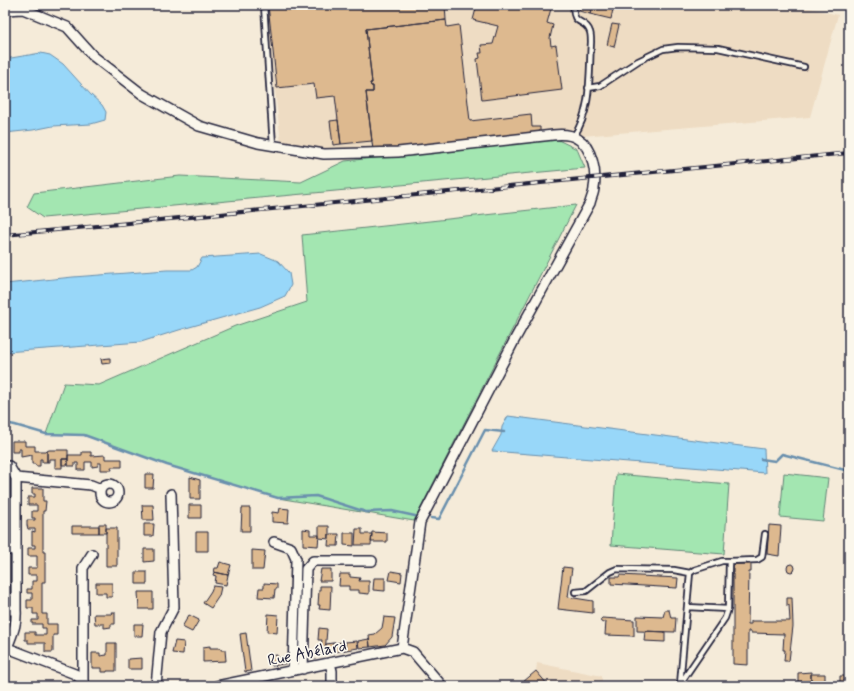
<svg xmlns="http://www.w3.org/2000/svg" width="854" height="691" viewBox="0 0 854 691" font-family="Mynerve,sans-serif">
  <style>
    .built { fill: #eedcc3 }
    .green { fill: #a3e6b1; stroke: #628476 }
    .water { fill: #98d7f9; stroke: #698fad }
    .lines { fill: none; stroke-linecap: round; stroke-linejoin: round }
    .stream { stroke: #698fad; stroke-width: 2.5 }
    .building { fill: #ddb98f; stroke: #22223b }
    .lane-casing { stroke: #22223b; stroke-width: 8 }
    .street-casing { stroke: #22223b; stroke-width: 12 }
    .lane { stroke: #fbf7ec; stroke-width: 4.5 }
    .street { stroke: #fbf7ec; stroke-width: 9 }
    .rail-casing { stroke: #22223b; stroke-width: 4 }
    .rail { stroke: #fbf7ec; stroke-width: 2.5; stroke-dasharray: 8; stroke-linecap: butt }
    .labels { text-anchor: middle; stroke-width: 3.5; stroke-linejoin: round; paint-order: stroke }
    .street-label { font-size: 16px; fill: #22223b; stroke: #fbf7ec }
  </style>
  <rect width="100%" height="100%" fill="#f5ebd9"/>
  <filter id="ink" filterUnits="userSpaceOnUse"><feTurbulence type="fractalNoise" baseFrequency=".025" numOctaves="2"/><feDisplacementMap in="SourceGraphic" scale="8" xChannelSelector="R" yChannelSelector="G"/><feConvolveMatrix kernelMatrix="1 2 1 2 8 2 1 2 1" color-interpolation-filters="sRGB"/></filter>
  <g filter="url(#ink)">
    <path class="built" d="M265,5H797L838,15L810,117L582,136L430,153L342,160L282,151Z
      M537,663L602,676V686H526L523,682L536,671Z"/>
    <path class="green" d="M556,139L577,149L585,168L43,218L27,207L34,193L180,176L301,182L345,161Z
      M576,205L414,521L278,498L167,465L84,435L46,434L64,383L99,385L235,326L307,302L302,235Z
      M784,473L828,478L823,521L780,517Z
      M616,474L729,484L724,554L611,545Z"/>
    <path class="water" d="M41,53L50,55L63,64L91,95L102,105L106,112L105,120L91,124L53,126L33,130L5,133V59Z
      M261,254L278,261L289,273L291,285L285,296L260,307L179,330L141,342L5,352V284L73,277L167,270H192L197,267L202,258Z
      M508,416L764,449L765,473L492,451L501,435L502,427Z"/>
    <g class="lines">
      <path class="stream" d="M5,423L15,425L46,434L84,435L167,465L278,498L316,496L366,512L392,511L415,516
        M761,459L775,461L782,454L849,471
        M431,518L439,519L485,430L504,432"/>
    </g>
    <path class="building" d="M268,5H445L446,20L366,29L372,83H370L371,86H373V92H366L372,141L341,144L335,96L316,98L314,84L277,88Z
      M477,5H552L547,23L553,25L550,38L551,46L556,45L562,90L482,100L477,59L480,58L479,53H482L481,45L493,44L498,26L473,20Z
      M580,5H593L590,14L579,11Z
      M593,5L613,9L611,19L590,14Z
      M446,20L447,27L459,25L470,121L531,114L532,127H540V132L373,150L366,92H373V86H371L370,83H372L366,29Z
      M612,24L619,25L614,47L607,45Z
      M338,120L341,144L333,145L330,121Z
      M110,358V363L102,364L101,359Z
      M12,441H25V446H35V451H47V462H42V459H40V466H36L35,464H32V455L21,457V449H19V452H12Z
      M49,450H68V459H62V468H55V459H49V462H47V451Z
      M82,452H91V456L105,455V459H122V467H111L112,470H101V463H98V466L92,467V462H85V470H78V463H75V466H68V455H82Z
      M62,459H68V465H62Z
      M145,474H154L153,488H145Z
      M190,477L200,480V499H190Z
      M32,488H43V501H46L45,511H43V552H45V582H42V614H47V624H57V635H53V652H45V643H28V640H25V632H35V635H46V628H42V624H32V620H38V614H33V608H27V600H32V593H27V589H32V581H37V575H28V568H37V556H28V548H35V545H32V531L35,532V529H28L27,525V520H35V518H32V511H37V505H28V497H35V494H32Z
      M142,505H153L154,520H143Z
      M189,505H201V518H189Z
      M242,508H250V531H241Z
      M280,508L289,509L288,523L272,522V512L279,513Z
      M99,524H106V533H99Z
      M144,524H154L153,536H144Z
      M769,525L781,526L779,556L767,554Z
      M72,526H99V533H72Z
      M319,526H329V539L319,538Z
      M106,528H117V566H106Z
      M303,529L310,530V535H319L318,546L303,545Z
      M356,529H362V534H372L371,545H355Z
      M196,532H208V551H196Z
      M372,532L387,533V542H371Z
      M344,533H354V546L344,545Z
      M329,534H339L338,546H328Z
      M144,549H154V561L144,562Z
      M252,550L265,551L263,570H252Z
      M220,562L231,565L228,575L214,572L215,568H218Z
      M733,564H751V572H749L748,624H751V621H790L789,605L787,606V598H792L793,626L789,661H784L785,650H783L784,634L751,633V631H748V665L733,664Z
      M787 568a4 4 0 1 1 8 0a4 4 0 1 1-8 0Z
      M563,567L572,568L568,597L593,601V613L558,609Z
      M321,569H331V581H319Z
      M391,571L402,573L401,582L389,580Z
      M136,572H147V584H136Z
      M214,572L228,575L226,585L215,583L216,576L213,575Z
      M340,574H350V577L360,578L359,581H369V594L359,593V590H349V586H339Z
      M620,575L678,578L677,588L611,584V577H619Z
      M374,578H385V591L373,590Z
      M96,583H112V597H106V593H96Z
      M264,583L277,584V589H275L274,598L258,597L259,588H264Z
      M213,586L221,587L219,596L211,608L203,603L211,591Z
      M320,586H331L330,610L319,609L320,605H318L319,590H320Z
      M138,592H153V609H139Z
      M665,610H669L671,618H676L675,632L637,631V616L663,617Z
      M111,612H115V624H111V627L104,628V624H95L94,614H112Z
      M268,614L278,615L277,633L267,632Z
      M189,615L199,620L192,632L182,627Z
      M384,617L395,618L392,637L385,645L370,647L369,635L375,634L382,628Z
      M602,618L634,620V636L605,635L606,621L603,623L601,622L600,620Z
      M134,624H143L142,636H134Z
      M319,628L327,629L325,653L320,654L322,640H318Z
      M645,631L665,632V642L644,641Z
      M246,633L251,671L245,672L240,634Z
      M369,639L370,647L359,648L358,641Z
      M175,641L184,642L183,654L172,653Z
      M357,641L358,648L346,650L345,642Z
      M345,642L346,650L334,652L333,643Z
      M107,643H116V671H107V672H102V668H92V653H100V656L107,655Z
      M333,643L334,652L325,653L326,644Z
      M210,646V648H221V650H225L226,661L203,662V647Z
      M277,655L278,658L289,656V663L272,666L271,656Z
      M142,658V669H128V659Z
      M536,671L548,685L547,686H526L523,682Z
      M811,672V681L798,682V673Z
      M811,674H825V684L811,683Z
      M840,676H849V685L840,686Z"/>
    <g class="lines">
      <defs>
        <path id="lane" d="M264,5L273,146
          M574,5C571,27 586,18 590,32C591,35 591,39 591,42C589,73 592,110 574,136
          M588,88L600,86L638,61L663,49L678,47L718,48L804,67
          M729,561L757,560L762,557L765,534
          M575,592L586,591L610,572L617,569L674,570L690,573
          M687,607L728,609
          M678,686L680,684L725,618L728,609L729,561H722L694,570L690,573L680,684L679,686"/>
        <path id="street" d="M5,10L23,9L67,27L93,56L142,94L199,126L258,143L324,154L365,153L398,152L553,135C562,134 571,134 578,139C592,147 597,173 594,188C594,193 591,198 590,203L515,339L420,522L402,648
          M9,466L16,478
          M100 493a9 9 0 1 1 18 0a9 9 0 1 1-18 0Z
          M274,542L291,548L296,559L293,670
          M5,550H16
          M5,610H16C17,626 12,634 7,648
          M16,610V478L91,485L101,489
          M5,647L75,674L83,681L85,685
          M402,648L413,652L442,686
          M330,663L332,671V686
          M303,669L306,569L313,561H372
          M83,681V568L92,554
          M156,686L161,632L174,607L171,494
          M217,686L402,648"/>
      </defs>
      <use href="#lane" class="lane-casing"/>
      <use href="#street" class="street-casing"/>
      <use href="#lane" class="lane"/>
      <use href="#street" class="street"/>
      <defs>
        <path id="rail" d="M5,235L849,153"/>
      </defs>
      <use href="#rail" class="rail-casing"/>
      <use href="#rail" class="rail"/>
    </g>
  </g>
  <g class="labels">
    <g class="street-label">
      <text transform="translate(307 652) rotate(-11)" y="6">Rue Abélard</text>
    </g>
  </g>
  <rect width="854" height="691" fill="none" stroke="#fbf7ec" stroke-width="20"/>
  <rect x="10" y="10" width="834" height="671" fill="none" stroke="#22223b" stroke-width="1.5" filter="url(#ink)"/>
</svg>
